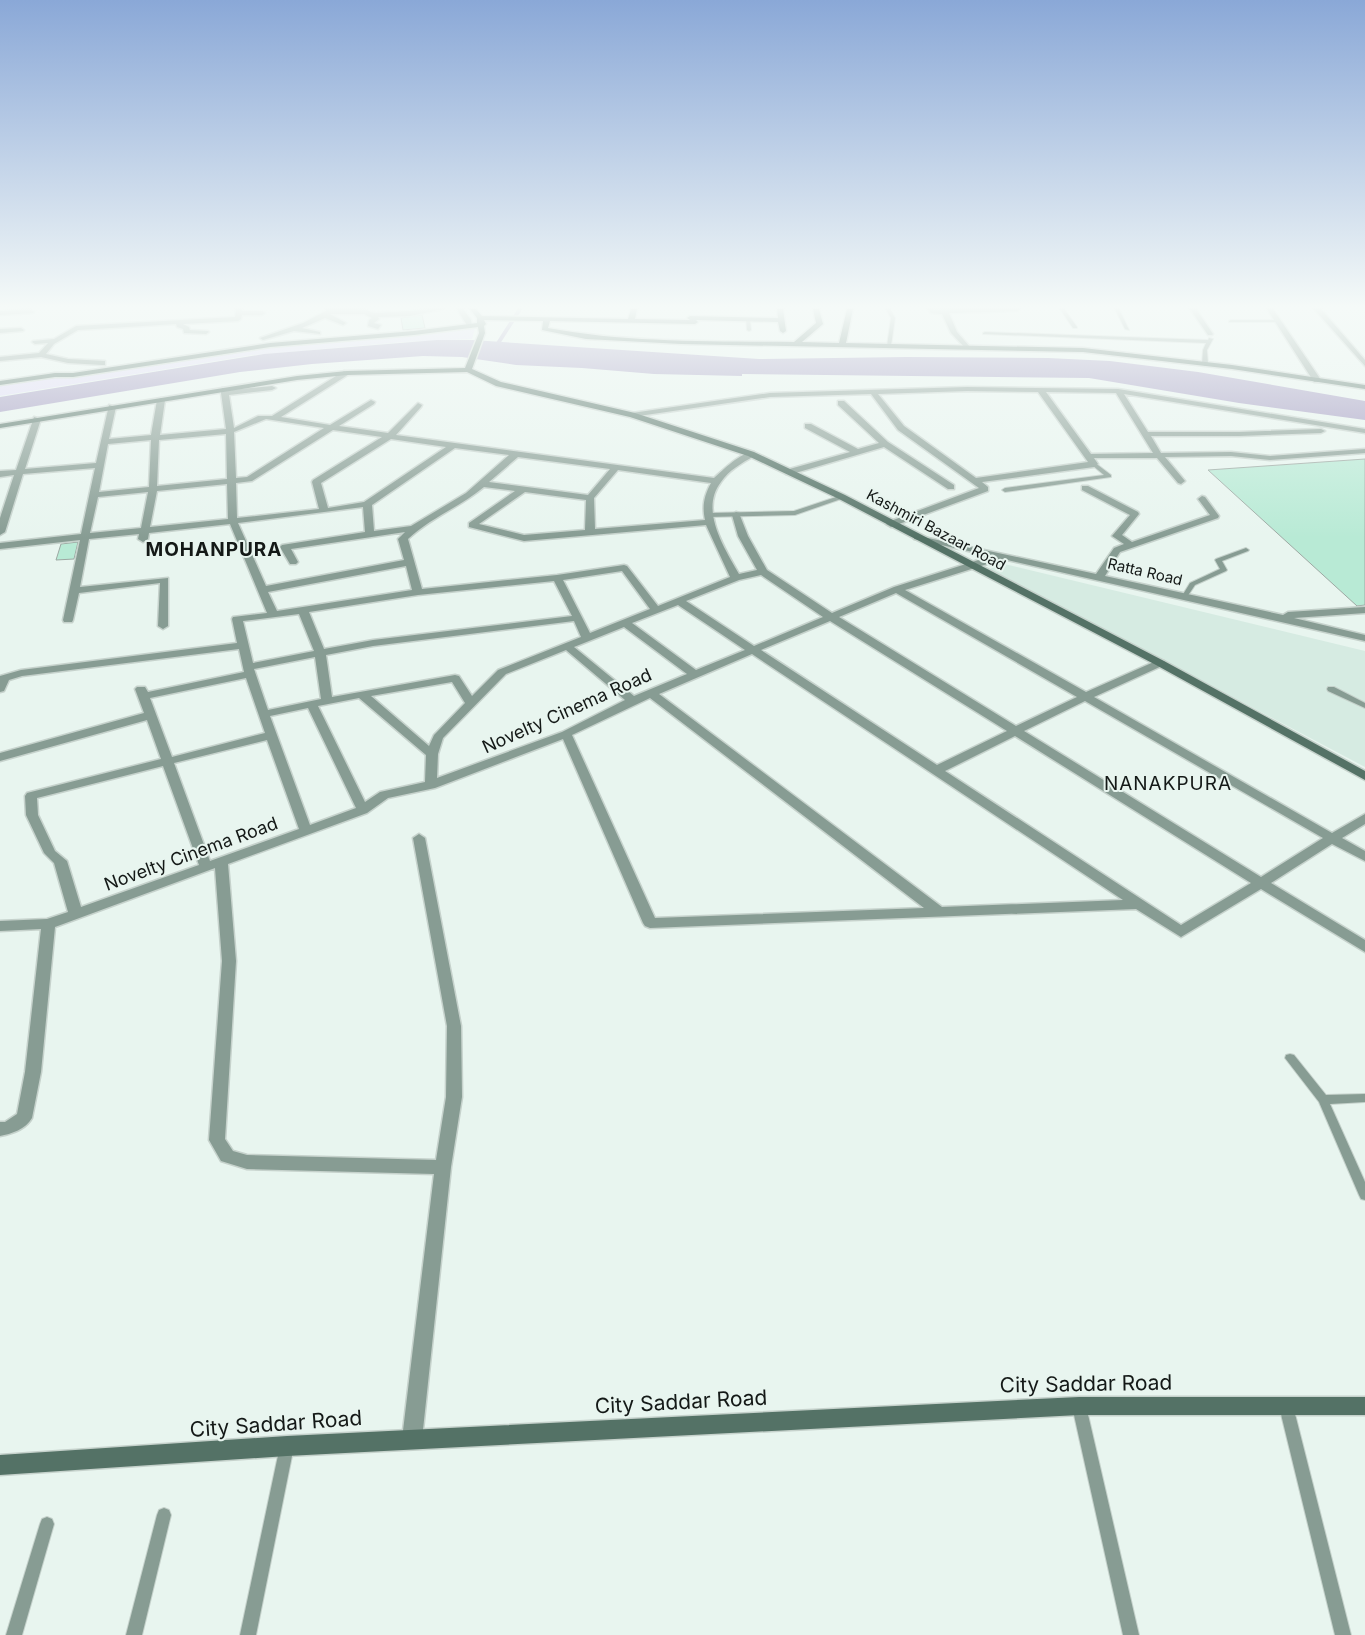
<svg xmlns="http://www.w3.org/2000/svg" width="1365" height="1635" viewBox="0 0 1365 1635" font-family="Inter,sans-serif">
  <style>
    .built { fill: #d6ebe2 }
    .green { fill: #dfd9f7 }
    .water { fill: #9e95be }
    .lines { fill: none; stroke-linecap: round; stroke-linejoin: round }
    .stream { stroke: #9e95be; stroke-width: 4 }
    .building { fill: #b8ead5; stroke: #9ca8a2 }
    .lane-casing { stroke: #c6d2cc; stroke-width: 2 }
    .street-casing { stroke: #c6d2cc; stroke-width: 3 }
    .secondary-casing { stroke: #c6d2cc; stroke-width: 3 }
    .lane { fill: #879c93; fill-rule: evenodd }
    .street { fill: #879c93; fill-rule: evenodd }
    .secondary { fill: #547266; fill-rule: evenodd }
    .labels { text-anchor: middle; stroke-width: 4; stroke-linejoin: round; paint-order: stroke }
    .far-street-label { font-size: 15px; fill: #141917; stroke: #e8f5ef }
    .street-label { font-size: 18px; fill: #141917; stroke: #e8f5ef }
    .far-district-label { font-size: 19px; font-weight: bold; letter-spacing: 1px; fill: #141917; stroke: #e8f5ef }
    .neighbourhood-label { font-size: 19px; letter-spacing: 1px; fill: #141917; stroke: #e8f5ef }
    .near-street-label { font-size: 21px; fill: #141917; stroke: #e8f5ef }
  </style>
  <rect width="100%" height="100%" fill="#e8f5ef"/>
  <path class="built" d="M1000,563L1365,651V767L990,569Z"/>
  <path class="green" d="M475,328L472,339L403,342L253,355L0,396V386L27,380L251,348L363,337L424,335Z"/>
  <path class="water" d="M437,340H472L759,359L907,357L1048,358L1110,361L1198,372L1365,401V420L1239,403L1089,378L742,374V376L654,374L582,368L516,365L462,357L423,356L312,364L240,372L0,412V397L264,354Z"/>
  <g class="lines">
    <path class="stream" d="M495,348L520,309"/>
  </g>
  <path class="building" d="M422,315L425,328L403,330L401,318Z
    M1365,459V605L1357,606L1208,470Z
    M78,542L74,559L56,560L61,544Z"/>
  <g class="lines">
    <defs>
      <path id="lane" d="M886,309H890L895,318L891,346L889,347L887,346L891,318Z
        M1060,309H1064L1077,327V328H1073Z
        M1115,309H1119L1129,330L1125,329Z
        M748,318L750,319L751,330L749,331L747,330L746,319Z
        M1231,320H1278L1280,321L1278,322H1229V321Z
        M985,332L1208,340L1209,338L1213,339L1207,350L1208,364L1205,366L1202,364L1203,350L1206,343L983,334V333Z
        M1094,462L1111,475V477L1005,492L1002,490L1005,488L1104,475L1092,465L1091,464Z
        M842,495L844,496V498L795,515L708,517L705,515L708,513L794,511Z
        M1246,548L1249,550L1248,551L1222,561L1227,570L1226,571L1195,585L1187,597H1183L1182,596L1190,583L1220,569L1215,560L1216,559Z
        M1328,687H1334L1365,703V708L1328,691L1327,689Z
        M1290,1054L1294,1055L1326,1095L1365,1094V1102L1330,1104L1365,1182V1200L1361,1199L1359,1195L1319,1102L1285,1058L1286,1055Z
        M1079,1399L1084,1401L1086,1406L1139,1635H1123L1072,1406L1074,1401Z
        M1286,1399L1291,1401L1293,1406L1351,1635H1335L1279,1406L1281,1401Z
        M287,1439L292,1441L294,1446L256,1635H240L280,1446L282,1441Z
        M164,1508L169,1510L171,1515L142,1635H126L157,1515L159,1510Z
        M47,1517L52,1519L54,1524L22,1635H6L40,1524L42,1519Z"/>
      <path id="street" d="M236,309H242V311H262L265,313L262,315H242L241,319L238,321L183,324L189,327L190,330L208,331L209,332L206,334L184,333L183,329L177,327L176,324L78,330L54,344L46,354L68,359L105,361V365H102L68,363L41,357L0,361V357L39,353L48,343L35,344L32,342L33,341L54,339L76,326L235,317Z
        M326,309L365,310L375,313L443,309L410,316L378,317L379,319L374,323L381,325L378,329L368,326L369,320L372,318L364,314H330L346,323L343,325L325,318L302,328L320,332V334L294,331L263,340L260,338L303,323L326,311Z
        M457,309H463L471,320L472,327H468Z
        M928,309L935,310L1020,309L1017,311L949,313L957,332L970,347L966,349L951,333L942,314L931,313Z
        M1190,309H1196L1213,334L1212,335H1208Z
        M1267,309H1273L1321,380L1320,382H1314Z
        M1314,309H1321L1365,360V366Z
        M31,310L34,312L33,313L0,315V311Z
        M21,328L24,330L23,331L0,333V329Z
        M344,371L351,373L281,417L330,425L371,400L375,402L374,404L339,426L388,433L418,403L422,405L421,407L396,435L714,478C723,470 742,451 754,452V456C742,463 729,470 721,482C699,510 725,549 739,574L757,570L738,536L732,515L736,512L739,513L748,536L767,570L832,613L894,587L991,556L914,539V535L1096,574L1114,548L1124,544L1112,536L1130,515L1082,490V486H1088L1138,512L1139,514L1122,535L1132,542L1210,515L1198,499L1202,496L1205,497L1219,516L1218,518L1120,552L1105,576L1283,615L1288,612L1365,607V613L1294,618L1365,635V641L1003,559L905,590L1086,692L1156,661H1164L1165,663L1164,665L1094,697L1332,833L1365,814V824L1342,838L1365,851V861L1332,844L1271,883L1365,940V952L1261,889L1181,937L1136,909L650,928L645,926L643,923L563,739L435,788L388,798L367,813L228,864L236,961L225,1139L233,1151L247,1155L436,1160L446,1097L447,1026L413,838L419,834L425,838L461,1026L462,1097L451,1167L422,1439L419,1446L412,1449L405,1446L402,1439L434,1174L247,1169L221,1161L209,1140L222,961L215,868L55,927L41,1072L32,1118C26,1129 11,1134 0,1136V1122H5L17,1114L25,1072L41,929L0,931V921L47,919L68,912L54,863L44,853L26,815L25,796L27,793L161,759L147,720L0,761V753L144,713L135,689L137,687H145L148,692L244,672L239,649L22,676L9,680L4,691L0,692V676L21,670L237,643L232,619L233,617L267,613L230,524L149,533L148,539L143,542L138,539L139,534L89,539L80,587L168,578V626L163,629L158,626L160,583L79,593L73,620L72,622H64L63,620L80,540L0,549V543L81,534L95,468L23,474L5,532L0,535V518L14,475L0,477V471L16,470L34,417L41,419L25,469L96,463L109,405L116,407L109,439L151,435L157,400L161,398L165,400L160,435L226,429L221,393L222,388H228L229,390L272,386L276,388L272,390L229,395L234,428L258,416H272ZM266,419L324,428L247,477L236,478L234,432ZM333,430L382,437L313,480L312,482L319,509L237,518L236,483L252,481ZM226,434L227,479L157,486L159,440ZM391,439L446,447L364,502L328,508L321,483ZM151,440L149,487L99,492L108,444ZM455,448L509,455L466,493L411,526L374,531L372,505ZM518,457L610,469L588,495L489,482ZM618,470L711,483C704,496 702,506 705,520L595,529L594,498ZM227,484L228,519L150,527L157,491ZM484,487L515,491L469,523V527L524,541L706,525L730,577L658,606L627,566L624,565L557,575L422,589L408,539C430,518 460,507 484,487ZM148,492L141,528L90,533L98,497ZM525,492L586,500L585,530L524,535L479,524ZM363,507L365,532L282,545L280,547L290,564H296L298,562L291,549L405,532L398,539L404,560L266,586L238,523ZM406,566L412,590L277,611L268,592ZM622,571L650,609L590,633L563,580ZM761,575L823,617L754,646L686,601L739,580ZM554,581L572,616L373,640L324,649L309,612L418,595ZM896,593L1077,697L1016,726L839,617ZM678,605L745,650L696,670L632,623ZM299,614L314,651L253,663L243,621ZM574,621L581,637L498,670L472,696L459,676L455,675L332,697L326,655L373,646ZM830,621L1007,731L937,765L761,650ZM624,627L687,674L634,696L574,647ZM566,650L625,700L562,732L437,778L438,754L443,738L506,674ZM752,654L1123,900L942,907L659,694ZM315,657L321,699L268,710L254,669ZM246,678L265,733L172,757L150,698ZM452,682L465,703L434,735L429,746L371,696ZM359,698L426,755L425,782L380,792L365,802L318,706ZM650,698L924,908L655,918L572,735ZM1085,701L1323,838L1261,877L1024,731ZM308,708L356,808L310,825L270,716ZM1015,736L1251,883L1181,925L945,771ZM267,740L299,829L210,861L174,763ZM163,766L199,865L81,907L67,861L55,851L38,815L37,798Z
        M967,387L1118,389L1365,429V433L1124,394L1148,432H1239L1321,429L1325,431L1321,433L1239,436H1151L1161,453L1231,452L1270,456L1365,449V453L1270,460L1231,456L1165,457L1185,481L1181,484L1178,483L1157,458H1094L1098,464L1094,467L982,482L988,487V491L891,527L886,524L888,522L979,488L898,430L871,394L770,397L632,417L628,415L632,413L770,393ZM967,391L1038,392L1088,462L976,478L904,426L878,394ZM1046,392L1116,393L1153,453L1091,454Z
        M838,401H844L888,442L954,485V489H948L884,447L792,474H786V470L850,452L805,428V424H811L858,449L879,443L838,405Z"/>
      <path id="secondary" d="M470,309H476L482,316L628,319L631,309H637L635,319L690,320L687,318L690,316L778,318L777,309H783L786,331L783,333L780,331L778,322L696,320L698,322L695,324L550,321L548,328C628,343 712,341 794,342L816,323L813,309H819L823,324L802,342L839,343L847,309H853L846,343L1083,348L1232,365L1365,385V389L1232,369L1083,352L681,344L586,339L542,330L543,321L484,320L486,324L484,326L485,333L472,369L501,382L635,413L754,452L845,495L1164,661L1365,771V780L1156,665L839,499L748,456L630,417L496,386L467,372L347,375L297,380L0,428V424L297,376L347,371L465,368L479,333L478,327L414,335L270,347L73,377H55L0,385V381L55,373H73L270,343L414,331L477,323V318Z
        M1079,1397H1365V1415H1079L287,1456L0,1475V1455L287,1436Z"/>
    </defs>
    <use href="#lane" class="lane-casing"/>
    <use href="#street" class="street-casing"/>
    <use href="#secondary" class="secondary-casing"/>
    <use href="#lane" class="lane"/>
    <use href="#street" class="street"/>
    <use href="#secondary" class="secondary"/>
  </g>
  <linearGradient id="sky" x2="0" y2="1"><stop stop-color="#8aa8d7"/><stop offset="0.57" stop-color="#f5faf8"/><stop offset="1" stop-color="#f5faf8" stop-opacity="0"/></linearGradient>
  <rect width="1365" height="538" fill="url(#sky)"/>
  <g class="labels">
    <g class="far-street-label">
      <text transform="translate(936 530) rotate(28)" y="5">Kashmiri Bazaar Road</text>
      <text transform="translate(1145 572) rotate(13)" y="5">Ratta Road</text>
    </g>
    <g class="street-label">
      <text transform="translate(567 711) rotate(-24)" y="6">Novelty Cinema Road</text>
      <text transform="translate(191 854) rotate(-20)" y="6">Novelty Cinema Road</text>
    </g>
    <g class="far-district-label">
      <text x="214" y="556">MOHANPURA</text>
    </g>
    <g class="neighbourhood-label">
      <text x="1168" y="790">NANAKPURA</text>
    </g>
    <g class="near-street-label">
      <text transform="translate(1086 1384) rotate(-1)" y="7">City Saddar Road</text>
      <text transform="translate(681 1402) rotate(-3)" y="7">City Saddar Road</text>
      <text transform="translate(276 1424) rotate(-4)" y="7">City Saddar Road</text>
    </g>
  </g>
</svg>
